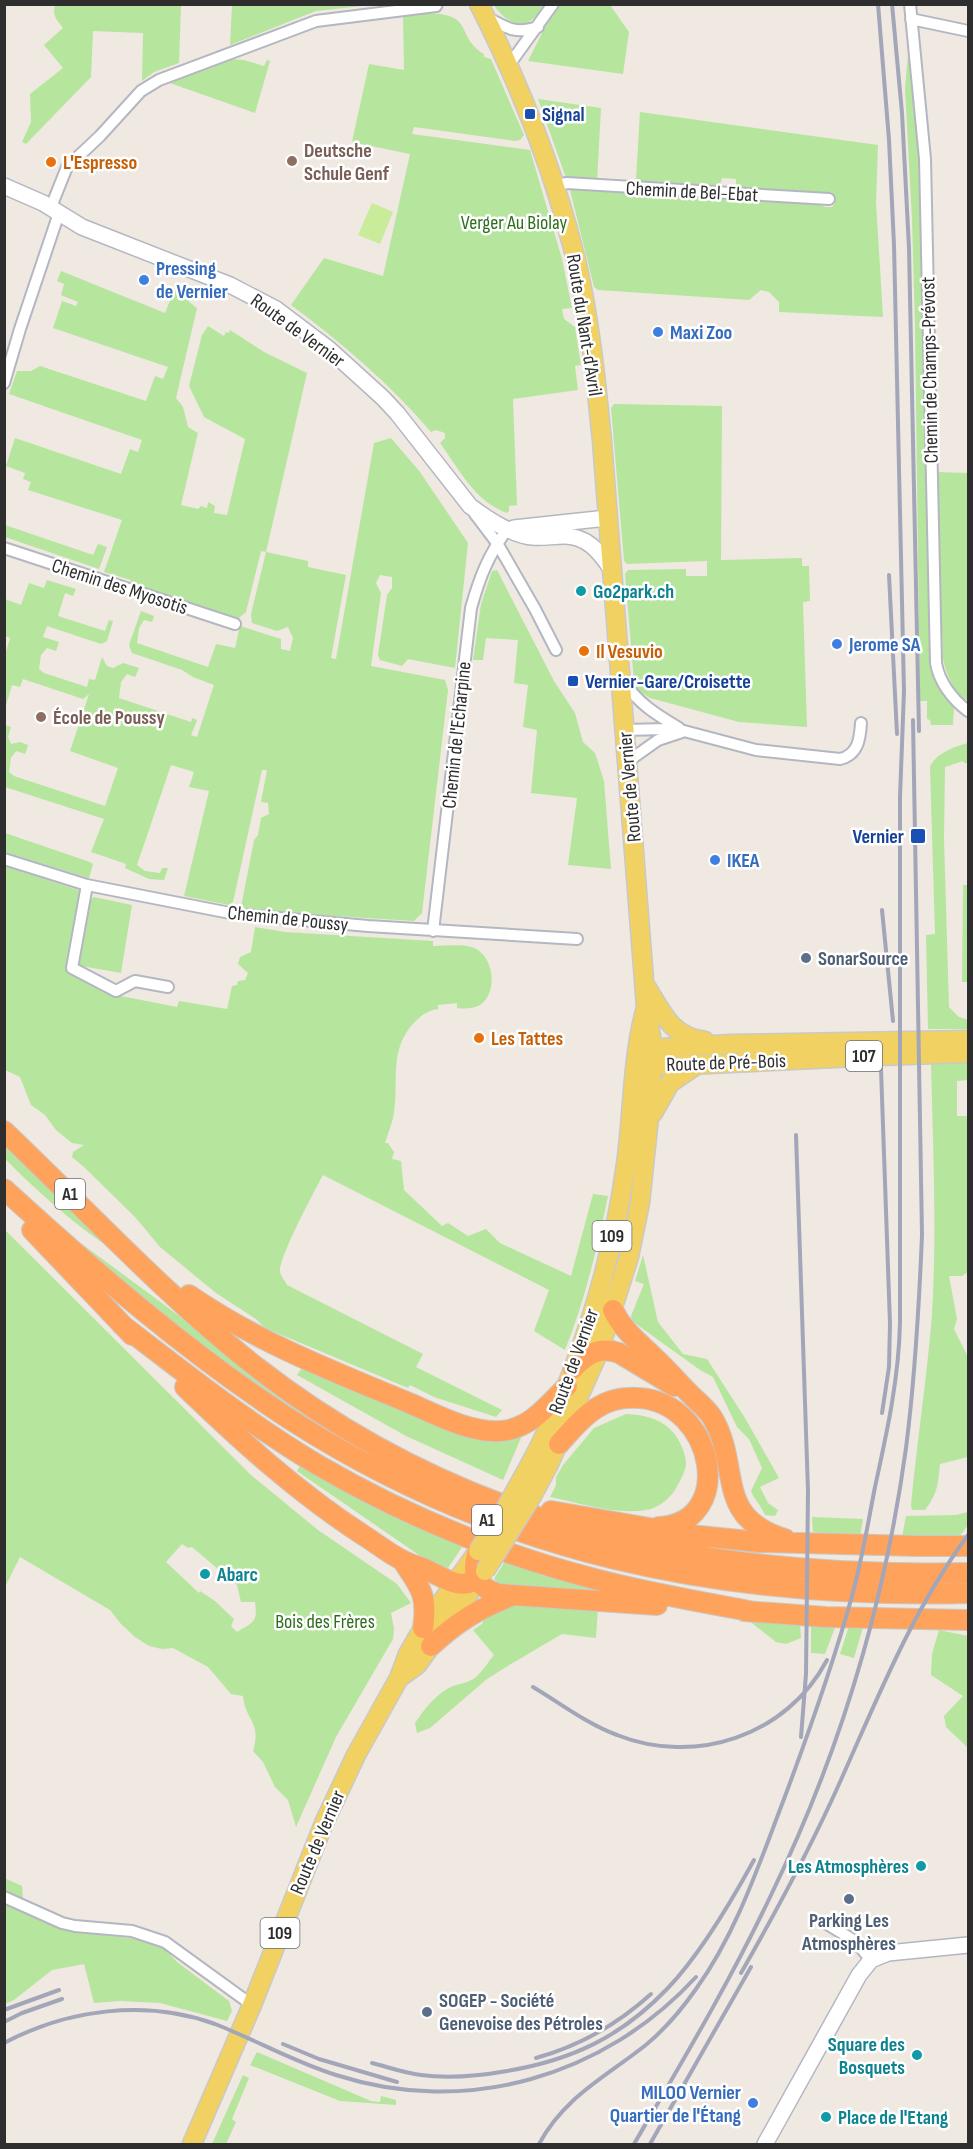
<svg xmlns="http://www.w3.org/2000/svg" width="973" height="2149" viewBox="0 0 973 2149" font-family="'Sofia Sans Condensed',sans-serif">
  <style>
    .green { fill: #b6e59e; fill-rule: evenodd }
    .pitch { fill: #c9ec9a }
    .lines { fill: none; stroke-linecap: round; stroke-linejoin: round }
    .street-casing { stroke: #b4b7c1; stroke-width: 14 }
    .secondary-casing { stroke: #b4b7c1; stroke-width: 18 }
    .primary-casing { stroke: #c9c9c9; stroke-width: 21 }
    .highway-casing { stroke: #c9c9c9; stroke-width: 22 }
    .street { stroke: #fff; stroke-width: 10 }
    .secondary { stroke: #fff; stroke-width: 15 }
    .primary { stroke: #f2d163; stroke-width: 18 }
    .highway { stroke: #ffa35c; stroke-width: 20 }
    .rail { stroke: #a3a6b8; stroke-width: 4 }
    .primary-bridge-casing { stroke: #c9c9c9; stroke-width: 21; stroke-linecap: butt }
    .primary-bridge { stroke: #f2d163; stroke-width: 18 }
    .transit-dot { fill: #1a4fb4; stroke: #fff; stroke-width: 2 }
    .education-dot { fill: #8d6e63; stroke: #fff; stroke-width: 2 }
    .food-dot { fill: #e8710a; stroke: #fff; stroke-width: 2 }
    .shop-dot { fill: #3f7fe0; stroke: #fff; stroke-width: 2 }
    .culture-dot { fill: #0f9aa8; stroke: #fff; stroke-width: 2 }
    .service-dot { fill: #5c6f8a; stroke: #fff; stroke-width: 2 }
    .labels { text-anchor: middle; stroke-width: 5; stroke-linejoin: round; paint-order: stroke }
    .shield { fill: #fff; stroke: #6d6d6d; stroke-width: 1.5 }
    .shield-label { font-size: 18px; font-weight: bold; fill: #2e2e2e }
    .transit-label { font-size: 20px; font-weight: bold; fill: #164399; stroke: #fff; text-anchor: start }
    .education-label { font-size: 20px; font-weight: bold; fill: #785e54; stroke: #fff; text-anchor: start }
    .food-label { font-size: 20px; font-weight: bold; fill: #c56008; stroke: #fff; text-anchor: start }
    .street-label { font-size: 20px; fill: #2e2e2e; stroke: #fff }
    .park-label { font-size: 20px; fill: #2c6e1b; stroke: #fff }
    .shop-label { font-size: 20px; font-weight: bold; fill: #366cbe; stroke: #fff; text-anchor: start }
    .culture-label { font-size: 20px; font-weight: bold; fill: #0d838f; stroke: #fff; text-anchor: start }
    .service-label { font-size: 20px; font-weight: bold; fill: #4e5e75; stroke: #fff; text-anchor: start }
  </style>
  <rect width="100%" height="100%" fill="#efe9e1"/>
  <path class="green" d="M55,5H181L179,63L154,72L142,81L143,33L93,31L91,77L26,144L22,142L31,122L30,94L63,68L44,45L63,28C57,20 52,16 55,5Z
    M232,5V4L371,5L316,11L230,45Z
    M494,5H544C541,8 538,14 535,17C520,32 502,18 494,5Z
    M560,5H610L629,32L623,74L528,61L545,27Z
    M426,13C477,14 454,36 484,54V57L491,59L524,135L520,140L515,141L414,127L412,134L530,150L562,259L572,308L562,309L564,319L575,327L581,365L575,366L578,390L513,399L517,505L509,506V511L507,513C475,502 459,469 440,443L445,438V433L436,430L431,432C389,383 342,343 291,305L324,258L383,276L410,154L352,142L369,64L404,70L403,16Z
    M908,54L920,156L922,204L931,670L954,707L953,725H931L930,720L927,719V701H920L915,328L912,219L905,88Z
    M232,59L244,60L264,66L267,60L270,61L255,113L167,82Z
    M538,99L601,108L597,181L570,179L565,175Z
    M640,112L878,145L876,202L883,317L779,312V302L769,292L761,290L749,300L598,290L594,287L570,190L573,187L821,202L824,207H832L835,203L833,193L829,192L823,195L736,189V179L722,178L720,187L638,183L636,179Z
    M61,271L165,313L175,288L191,295L189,302L197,308L176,398L183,407L188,427L198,433L181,505L198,509L201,506L207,508L208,502L215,506L214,513L227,515L245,439L204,417L189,386L202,335L208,326L224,336L226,332L229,333L230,330L264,352L307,373L266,552L308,561V567L346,575L331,658L336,659L374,443L391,438L420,472L468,543L455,668L408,659L402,666L380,660L378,655L387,595L392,588V577L380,575L376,583L381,593L371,666L445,680L448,690L422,913L414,921L289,913L241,907L254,840L258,835L261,818L269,814L268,803L261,802L267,770H262L233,902L229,905L184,896L209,791L189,787L194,772L171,765L137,865L145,871L160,873L162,868H168L164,880L149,879L125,868L126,864L91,852L104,819L5,787V725L11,727L8,737L11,744L20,742L28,745L25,754L16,751L11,758L9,772L14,776L105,806L118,768L70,751L89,694L83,699L23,679L20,687L12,685L5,709V655L10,638L5,636V599L21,605L29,583L44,588L47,580L76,589L73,596L65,593L58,616L105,631L109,620L113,621L107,641L101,644L47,626L43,637L59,642L56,651L47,648L41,655L39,669L44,673L87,687L89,679L95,680L102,657L107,666L113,668L123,663L139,668L135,677L127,674L121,682L119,698L191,722L192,718L197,720L191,735L197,737L214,685L193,677L182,670L132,653L129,645L141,611L154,616L152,622L144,620L139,628L137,643L208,667L216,644L235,648L240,626L281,639V649L290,651L293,638L288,627L277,631L252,623L251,614L266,552L261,551L246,612L239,618L130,584L131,580L104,572L122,520L28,490L31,482L23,479L25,473L6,466L15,438L121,474L130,449L138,452L142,440L9,394L17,371H31L40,366L146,401L155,376L163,379L168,367L53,328L62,301L76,306L78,302L61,295L64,284L57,281Z
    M614,404L722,406L721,560L802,558V566H809L810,601L803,602L807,727L739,722L650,698L639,691L634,682L625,574L628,570L686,569V576H707V561L627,564L624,561L611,408Z
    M936,472L968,473V701C953,692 947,676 943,659Z
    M5,525L93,555L98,544L107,547L99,569L5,537Z
    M497,570L554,681L575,713L583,742L595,753L604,781L611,869L568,865L577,798L531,793L537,730L523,727L528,685L514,683L518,640L486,638L483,660H473L481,604L492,571Z
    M968,743V763H964L963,761L945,767L944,839L949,1007L959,1017L968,1020V1029H928L926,935L935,934L930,767C935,754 953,747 968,743Z
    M5,833L90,862L93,864L89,878L5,852Z
    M4,866L78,890L81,895L67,967L116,995L177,1007L179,1001L227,1009L232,986L237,985L238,981L245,980L248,973L238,964L240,957L251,952L255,927L285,932L433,941V946C445,946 460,944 471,947C494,953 499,992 480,1005C473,1009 464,1009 457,1008V1003L438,1005V1009C426,1011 419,1017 411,1026C389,1054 399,1080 394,1112C393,1122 388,1133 385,1143H388L394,1152L392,1159L401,1161L404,1190L442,1226L448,1223L468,1236L486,1229L500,1243L571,1276L593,1194L608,1196C597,1249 585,1300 565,1350L534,1331L549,1290L323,1175C315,1190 278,1259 280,1272C281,1276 285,1281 287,1285L423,1354L416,1367L502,1410L496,1417L434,1397L410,1385L408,1388L265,1328L256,1319L216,1293L160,1247L136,1218L84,1167L72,1157L73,1152L84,1145L72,1143L56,1130L45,1115L31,1105L20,1077L5,1070Z
    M963,885H968V982H962Z
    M94,897L132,905L121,973L76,965L87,902Z
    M968,1062V1080L957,1081V1116H968V1272L962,1276H949L957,1319L954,1329L967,1355L968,1363V1457L940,1464C938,1484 938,1493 925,1510H912L911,1505C917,1441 927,1378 932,1314C937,1231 933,1147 931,1064Z
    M4,1146L117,1253C75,1225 40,1194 5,1159Z
    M5,1230L251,1475L318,1530L397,1584L411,1603L391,1613L394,1629L393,1639L336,1737L296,1827L288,1800L275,1787L263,1762L253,1751C262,1721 245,1721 243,1696L231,1694L208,1667L173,1648L162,1649L149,1646L135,1637L121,1624L110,1610L20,1557L5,1587ZM182,1544L188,1548L192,1547L237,1585L241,1602H255C258,1623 253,1622 237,1632L231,1626L234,1619L215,1601L200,1591L199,1593L166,1562Z
    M82,1244L178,1315L279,1396L319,1422L317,1425L275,1398L184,1333L79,1245Z
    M643,1255L658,1322L683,1354L707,1359L745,1418L779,1478L760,1487L768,1503L778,1510L775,1516L765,1515C762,1507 754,1499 751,1491L762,1468L749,1439L737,1427L713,1377L700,1370L632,1321L631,1316L644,1284L635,1281Z
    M303,1366L464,1433H523L503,1480L406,1436L297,1375Z
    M626,1414C650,1415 672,1422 682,1447C684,1452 686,1459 686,1464C685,1473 679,1483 675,1490C668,1500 658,1508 646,1510C615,1515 580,1503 550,1497L556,1485V1477L563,1465L594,1428Z
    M300,1466C352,1498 405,1523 462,1547L448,1568L432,1564L297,1471Z
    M968,1512V1525L959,1537H902L906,1516L956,1515Z
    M812,1517L863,1519L860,1537L813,1532Z
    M505,1561L544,1576L619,1594L499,1585L494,1579Z
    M510,1603L598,1607L596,1638L562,1634L506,1667L487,1679L430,1728L417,1733L415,1723C424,1709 438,1692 453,1686C462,1683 468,1683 476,1677C483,1671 488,1662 494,1655L473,1630L482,1624L486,1614Z
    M748,1620L800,1623L801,1638L786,1644L776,1642Z
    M811,1624L836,1625L825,1654L811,1653Z
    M849,1626L863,1627L854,1658L840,1654Z
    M939,1630L968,1636V1748L946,1727L944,1716L963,1696L931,1675L932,1654Z
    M4,1878L22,1886L24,1912L56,1926L79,1932L144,1940L163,1947L177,1962L229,2001L232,2011L227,2021L160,2003L120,2001L94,2003L84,1964L52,1970L14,2000L5,2004Z
    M257,2052L371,2101L380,2102L381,2096L396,2100V2105L340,2101L250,2065Z
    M243,2075L249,2078L232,2119L236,2122L226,2144H212Z"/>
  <path class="pitch" d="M372,203L393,212L380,244L358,235Z"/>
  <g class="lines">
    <defs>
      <path id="street" d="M910,4L925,159L936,663C939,682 953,700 968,711
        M488,18C508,29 516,34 538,27
        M911,19L968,31
        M509,65L553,4
        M555,185L567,183L829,199
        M51,207L67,167L100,136L141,91L159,80L316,21L436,6L437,4
        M4,383L20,329L59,213
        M475,514L497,543L535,609L556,650
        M4,548L235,624
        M623,680C637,703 657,715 679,728
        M624,730L666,729L684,731L756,750L840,759C858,755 860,739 861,723
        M627,762L658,740L682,732
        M4,859L87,885L235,914L368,926L577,939
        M87,885L72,968L116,991L135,981L168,987
        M433,931L471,608C480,576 488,556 508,528
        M4,1897L62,1923L75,1926L132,1931L165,1942L252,2005
        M827,1924L855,1941L871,1960"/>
      <path id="secondary" d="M4,186L43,203L82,227L230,285L276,309L329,349L383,398L397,413L470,506C486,518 511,535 532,537C543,538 553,536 564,536C587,536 599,551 611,569
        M514,528L607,518
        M765,2144L859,1975L871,1960L888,1953L968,1945"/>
      <path id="primary" d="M479,4C521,87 554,171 576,260C590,320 596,381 602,441L646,1006L653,1049L649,1118L640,1203L629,1257L599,1351L549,1464
        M647,988C663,1014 672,1037 705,1041
        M644,1053L661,1048L731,1044L968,1040
        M642,1059L667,1066L878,1056L968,1053
        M653,1113L670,1083L695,1066
        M534,1457C579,1370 613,1262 626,1164C633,1113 632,1060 645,1011
        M399,1678L417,1665L482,1575
        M192,2144L252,2005L324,1823L356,1755L399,1678L408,1654L423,1628L478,1551"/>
      <path id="highway" d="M4,1131C87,1210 165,1295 255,1366C465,1530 707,1579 968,1573
        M4,1189C95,1272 188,1353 291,1420C502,1555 721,1599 968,1593
        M32,1230L132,1335
        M189,1295C256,1341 327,1369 402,1400C432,1412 467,1433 501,1431C530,1429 548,1405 567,1386
        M613,1310C623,1331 639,1342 655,1358C667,1369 678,1382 690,1394C698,1402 706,1408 712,1417C742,1467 713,1517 785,1539
        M122,1325C186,1374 249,1424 318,1465C404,1515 498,1554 595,1579C648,1593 701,1602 755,1612
        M573,1369C586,1354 600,1346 619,1353L674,1386
        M185,1387C241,1441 297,1492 363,1535C376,1543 388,1553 402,1560C411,1565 422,1567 431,1572C448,1580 459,1589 477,1580
        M559,1444C570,1432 581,1418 595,1409C608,1400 624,1397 639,1398C715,1403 737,1523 659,1527
        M551,1511L690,1535L759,1542L918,1546H968
        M478,1551C471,1573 475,1586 498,1594L657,1605
        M402,1560C420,1587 428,1594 423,1628
        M744,1611L826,1617L968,1620
        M431,1646C457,1622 478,1609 511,1596"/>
    </defs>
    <use href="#street" class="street-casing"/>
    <use href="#secondary" class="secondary-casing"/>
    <use href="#primary" class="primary-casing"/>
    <use href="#highway" class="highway-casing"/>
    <use href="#street" class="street"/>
    <use href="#secondary" class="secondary"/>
    <use href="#primary" class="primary"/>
    <use href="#highway" class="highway"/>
    <path class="rail" d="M892,4L902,113L909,248L919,731
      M889,575L897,734
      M882,910L893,1021
      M881,1069L890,1324L889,1367L882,1413
      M796,1135L808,1491L806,1674L801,1737
      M533,1687C560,1703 587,1724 617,1735C695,1766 787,1736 827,1660
      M741,1973C777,1910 811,1847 840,1782C878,1697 912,1611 968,1535
      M4,2010L59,1990
      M4,2022L22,2013L62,1999
      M4,2043C68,2009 146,1999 215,2024C256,2040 294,2062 336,2075C466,2117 604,2077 696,1977
      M283,2044L319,2059L397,2082
      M536,2058C579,2046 618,2024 651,1994
      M372,2063C388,2067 404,2073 421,2075C450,2079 479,2076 507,2071C572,2060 621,2037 667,1989C700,1955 731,1902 754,1860
      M539,2144C565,2096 606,2077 647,2044C666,2028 682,2009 696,1989C737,1932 759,1864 784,1799C809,1732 833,1665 852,1596C862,1560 868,1523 875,1487C887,1432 899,1378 900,1322V797L904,691L894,245L889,140L878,4
      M634,2144C682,2062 731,1980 772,1893C839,1754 885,1602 906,1448C915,1378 919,1307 922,1235L913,720
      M650,2144L751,1967"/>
    <defs>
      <path id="primary-bridge" d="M478,1551L502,1515L534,1457
        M485,1571L532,1496L549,1464"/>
    </defs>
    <use href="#primary-bridge" class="primary-bridge-casing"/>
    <use href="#primary-bridge" class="primary-bridge"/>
  </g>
  <g class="transit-dot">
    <rect x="524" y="108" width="12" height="12" rx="3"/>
    <rect x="567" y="675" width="12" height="12" rx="3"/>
    <rect x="910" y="828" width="16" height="16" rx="3"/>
  </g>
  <g class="education-dot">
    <circle cx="292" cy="161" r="6"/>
    <circle cx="41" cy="717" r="6"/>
  </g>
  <g class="food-dot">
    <circle cx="51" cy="162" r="6"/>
    <circle cx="584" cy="651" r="6"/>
    <circle cx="479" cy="1038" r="6"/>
  </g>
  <g class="shop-dot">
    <circle cx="144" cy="280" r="6"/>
    <circle cx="658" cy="332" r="6"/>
    <circle cx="837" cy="644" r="6"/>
    <circle cx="715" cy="860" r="6"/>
    <circle cx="753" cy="2103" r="6"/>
  </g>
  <g class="culture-dot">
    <circle cx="581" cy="591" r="6"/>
    <circle cx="205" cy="1574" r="6"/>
    <circle cx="921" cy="1866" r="6"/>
    <circle cx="917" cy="2055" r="6"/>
    <circle cx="826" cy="2117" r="6"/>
  </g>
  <g class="service-dot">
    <circle cx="806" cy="958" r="6"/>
    <circle cx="849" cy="1899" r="6"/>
    <circle cx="427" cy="2012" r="6"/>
  </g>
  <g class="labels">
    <g class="shield">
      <rect x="846" y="1041" width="36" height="30" rx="4.5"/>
      <rect x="55" y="1179" width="30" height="30" rx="4.5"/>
      <rect x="592.5" y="1221" width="39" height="30" rx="4.5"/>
      <rect x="472" y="1505" width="30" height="30" rx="4.5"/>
      <rect x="260.5" y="1918" width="39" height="30" rx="4.5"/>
    </g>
    <g class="shield-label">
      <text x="864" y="1062">107</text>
      <text x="70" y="1200">A1</text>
      <text x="612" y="1242">109</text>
      <text x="487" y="1526">A1</text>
      <text x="280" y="1939">109</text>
    </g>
    <g class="transit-label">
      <text x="542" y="121">Signal</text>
      <text x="585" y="688">Vernier-Gare/Croisette</text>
      <text x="904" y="843" text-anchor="end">Vernier</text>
    </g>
    <g class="education-label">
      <text x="304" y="157">Deutsche<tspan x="304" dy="23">Schule Genf</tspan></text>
      <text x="53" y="724">École de Poussy</text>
    </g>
    <g class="food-label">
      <text x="63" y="169">L'Espresso</text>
      <text x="596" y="658">Il Vesuvio</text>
      <text x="491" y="1045">Les Tattes</text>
    </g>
    <g class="street-label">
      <text transform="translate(692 191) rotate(3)" y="7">Chemin de Bel-Ebat</text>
      <text transform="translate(585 325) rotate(81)" y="7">Route du Nant-d'Avril</text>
      <text transform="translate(298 330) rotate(36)" y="7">Route de Vernier</text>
      <text transform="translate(929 370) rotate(-91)" y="7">Chemin de Champs-Prévost</text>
      <text transform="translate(120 586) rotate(18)" y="7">Chemin des Myosotis</text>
      <text transform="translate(456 735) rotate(-84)" y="7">Chemin de l'Echarpine</text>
      <text transform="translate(629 787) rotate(-95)" y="7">Route de Vernier</text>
      <text transform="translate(288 918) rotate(6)" y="7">Chemin de Poussy</text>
      <text transform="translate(726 1062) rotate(-2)" y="7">Route de Pré-Bois</text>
      <text transform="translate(573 1361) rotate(-70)" y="7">Route de Vernier</text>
      <text transform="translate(317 1842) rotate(-67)" y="7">Route de Vernier</text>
    </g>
    <g class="park-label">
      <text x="514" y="229">Verger Au Biolay</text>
      <text x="325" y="1628">Bois des Frères</text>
    </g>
    <g class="shop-label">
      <text x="156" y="275">Pressing<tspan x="156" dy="23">de Vernier</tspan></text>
      <text x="670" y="339">Maxi Zoo</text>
      <text x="849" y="651">Jerome SA</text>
      <text x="727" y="867">IKEA</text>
      <text x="741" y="2099" text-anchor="end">MILOO Vernier<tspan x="741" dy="23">Quartier de l'Étang</tspan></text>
    </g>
    <g class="culture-label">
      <text x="593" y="598">Go2park.ch</text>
      <text x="217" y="1581">Abarc</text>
      <text x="909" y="1873" text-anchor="end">Les Atmosphères</text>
      <text x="905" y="2051" text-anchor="end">Square des<tspan x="905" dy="23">Bosquets</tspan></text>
      <text x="838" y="2124">Place de l'Etang</text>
    </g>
    <g class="service-label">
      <text x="818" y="965">SonarSource</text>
      <text x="849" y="1927" text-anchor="middle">Parking Les<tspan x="849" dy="23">Atmosphères</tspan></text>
      <text x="439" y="2007">SOGEP - Société<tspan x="439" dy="23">Genevoise des Pétroles</tspan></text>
    </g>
  </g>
  <rect width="973" height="2149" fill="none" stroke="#2e2e2e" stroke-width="12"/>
</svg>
